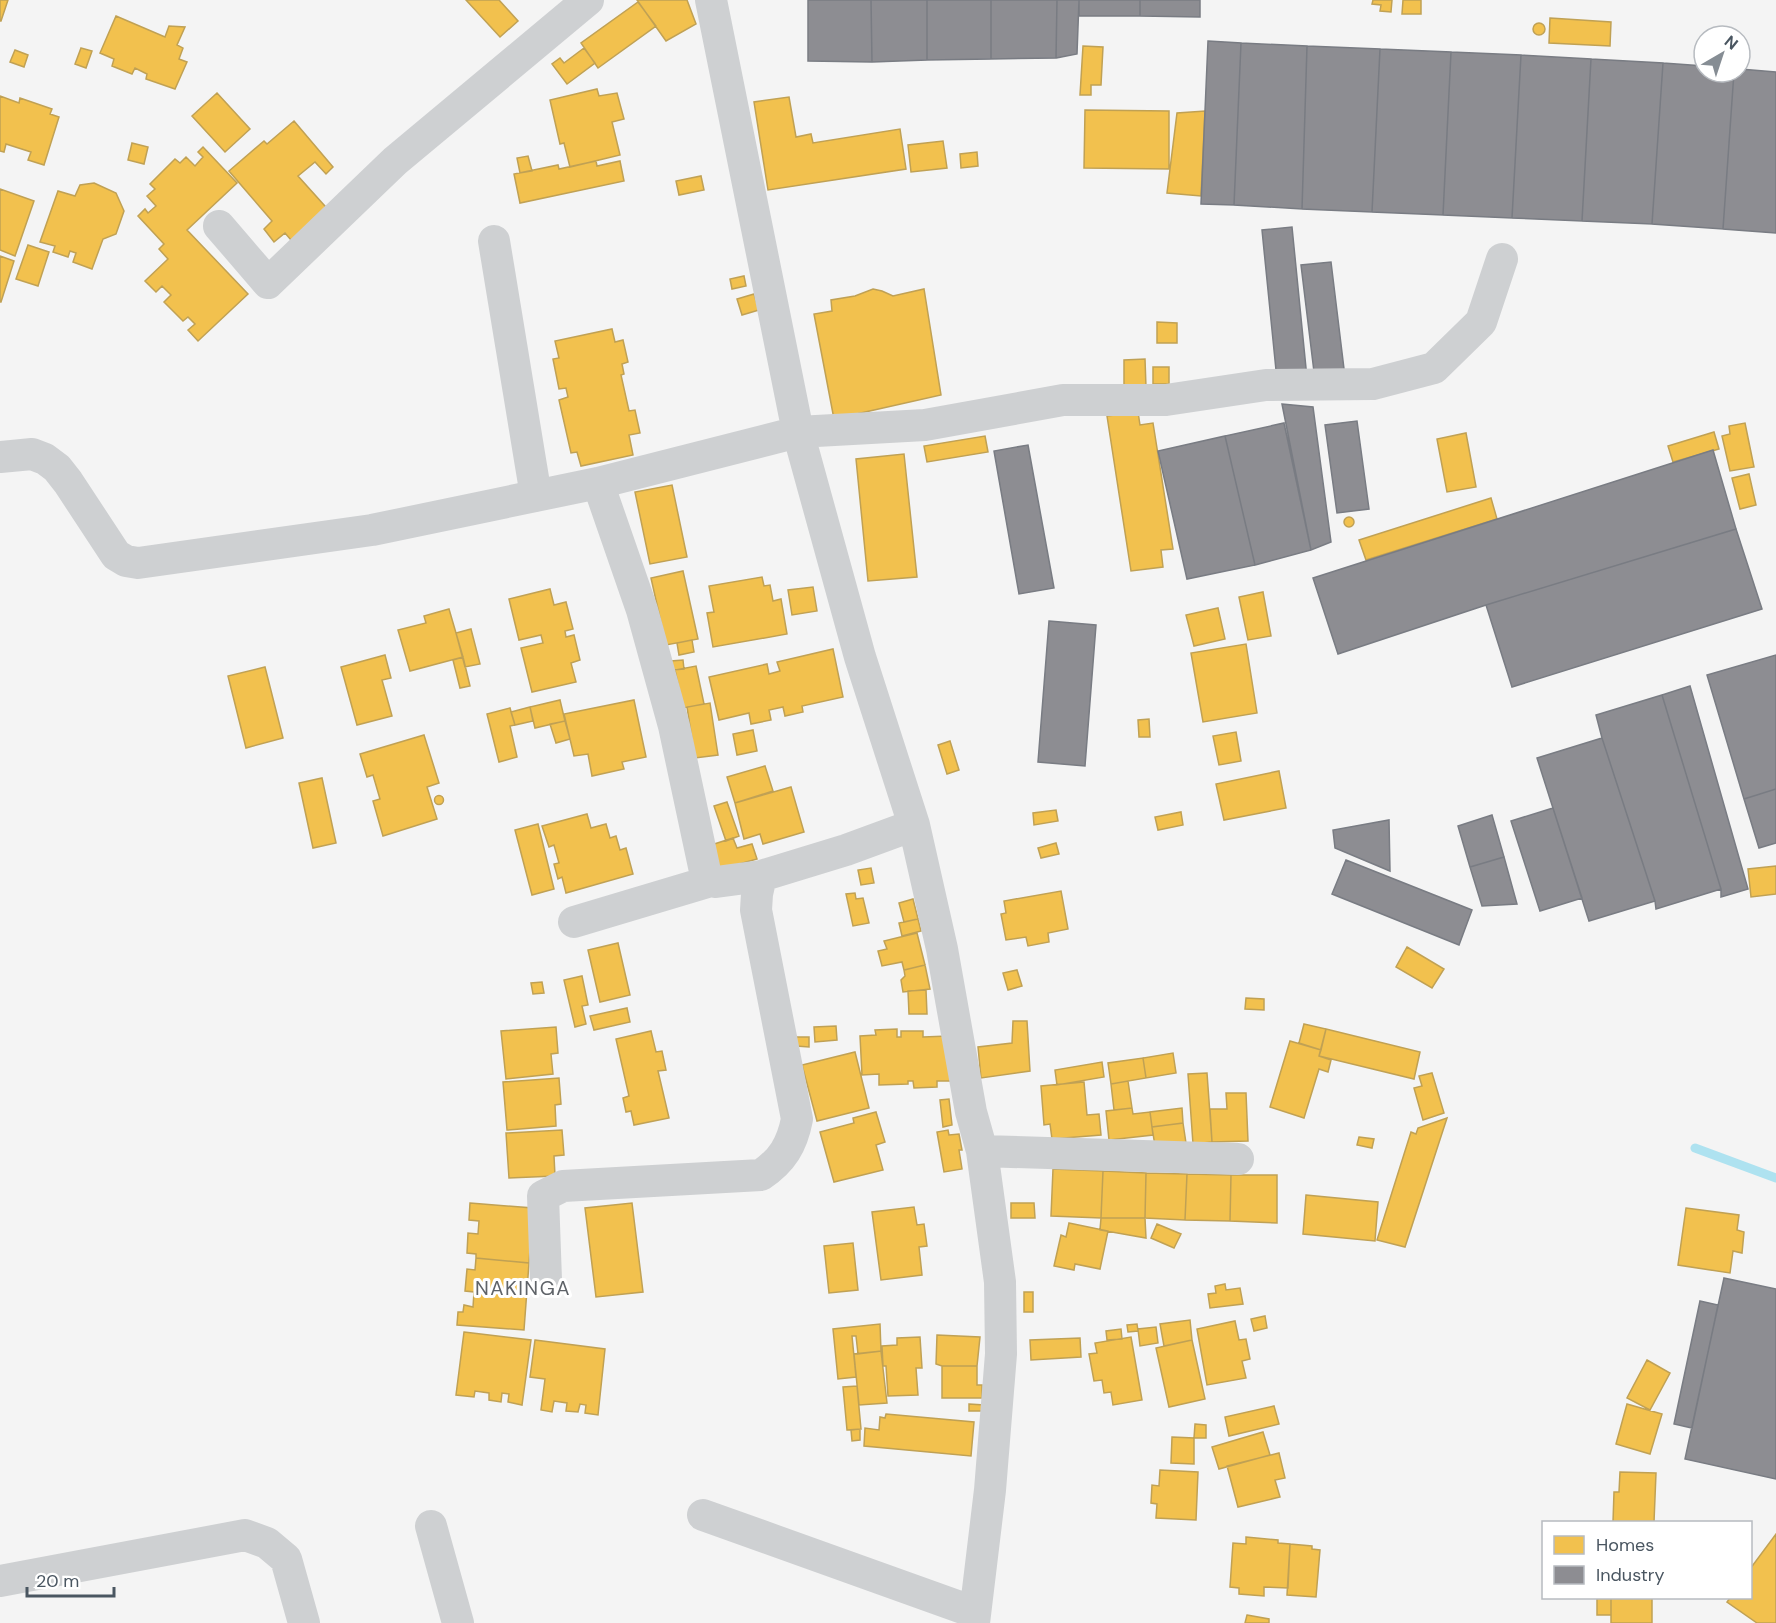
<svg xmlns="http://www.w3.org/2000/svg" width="1776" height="1623" viewBox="0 0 1776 1623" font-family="'DM Sans',sans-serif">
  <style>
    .homes { fill: #f2c14e; stroke: #c0a154; stroke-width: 1.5 }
    .industry { fill: #8d8d92; stroke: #797c83; stroke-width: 1.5 }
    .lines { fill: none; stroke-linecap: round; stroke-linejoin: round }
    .stream { stroke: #aee2f0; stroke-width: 9 }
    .street { stroke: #ced0d2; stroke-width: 32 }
    .labels { text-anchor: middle; stroke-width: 6; stroke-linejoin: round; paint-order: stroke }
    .quarter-label { font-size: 20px; letter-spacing: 1.5px; fill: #5f6368; stroke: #fff }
  </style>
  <rect width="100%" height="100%" fill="#f4f4f4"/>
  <path class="homes" d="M0,0H8L1,21H0Z
    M466,0H499L518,21L500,37Z
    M637,0H687L696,24L666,41Z
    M1373,0H1392L1391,12L1380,11L1381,5L1372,4Z
    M1403,0H1421V14H1402Z
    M638,2L656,26L598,68L581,43Z
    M116,16L165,37L169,26L185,27L177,45L183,48L179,59L187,62L175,89L146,79L147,74L135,68L132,74L112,66L114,59L100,53Z
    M1550,18L1611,22L1610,46L1549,43Z
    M1533 29a6 6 0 1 1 12 0a6 6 0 1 1-12 0Z
    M1083,46L1103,47L1101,85H1091V95H1080Z
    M81,48L92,51L86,68L75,64Z
    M584,48L595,63L567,84L552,64L560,58L564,63Z
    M15,50L28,55L24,67L10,62Z
    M597,89L599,96L617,93L624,119L612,122L620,155L570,167L564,143L560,144L550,100Z
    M217,93L250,129L225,152L192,116Z
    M0,96L19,103L20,98L52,109L50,114L59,117L44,165L28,160L31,152L6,144L4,152L0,151Z
    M789,97L796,137L811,134L813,143L900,129L906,169L768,190L754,102Z
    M1085,110L1169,111V169L1084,168Z
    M1205,111L1201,196L1167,193L1177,113Z
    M294,121L333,167L326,174L315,162L298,176L333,215L297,247L285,233L274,242L264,229L272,221L229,171L264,141L267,144Z
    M943,141L947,168L911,172L908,145Z
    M132,143L148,147L144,164L128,160Z
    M203,147L237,183L187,230L248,294L198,341L188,330L195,324L188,317L183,321L164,302L171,295L162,286L156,292L145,281L168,259L159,249L164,244L138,216L145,209L148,213L156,206L147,196L155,189L150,184L175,159L180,163L186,157L195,166L203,157L198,152Z
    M977,152L978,166L961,168L960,154Z
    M528,156L532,171L520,173L517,158Z
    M596,161L597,166L620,161L624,181L520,203L514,174L558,165L559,169Z
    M701,176L704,190L679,195L676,181Z
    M94,183L116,193L124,211L116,234L103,239L92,269L73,262L76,253L70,251L68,257L53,252L55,246L40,242L58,191L75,196L80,185Z
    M0,189L34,201L15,256L0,250Z
    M28,245L49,252L38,286L16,279Z
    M0,256L14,261L1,302H0Z
    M744,276L746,286L732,289L730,279Z
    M873,289L882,291L893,296L924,289L941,395L834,419L814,314L832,311L831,300L855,296Z
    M754,294L759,310L742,315L737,299Z
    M1157,322L1177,323V343H1157Z
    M612,329L615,342L623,340L628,362L622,364L624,374L621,375L629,411L635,410L640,433L629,435L633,455L581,466L577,452L571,453L559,400L568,397L566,388L559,389L553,359L559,358L555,341Z
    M1145,359L1146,387H1124V360Z
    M1153,367H1169V384H1153Z
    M1138,412L1140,425L1153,423L1173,549L1161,550L1163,567L1131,571L1107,416Z
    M1745,423L1754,467L1730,471L1722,436L1730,434L1729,426Z
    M1714,432L1719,449L1673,462L1668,446Z
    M1466,433L1476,487L1447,492L1437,439Z
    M985,436L988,452L927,462L924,446Z
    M904,454L917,577L868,581L856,459Z
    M1749,474L1756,505L1740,509L1732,478Z
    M672,485L687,557L650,564L635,492Z
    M1491,498L1497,519L1366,560L1359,540Z
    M1344 522a5 5 0 1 1 10 0a5 5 0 1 1-10 0Z
    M683,571L698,639L666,645L651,578Z
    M762,577L764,586L770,585L773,601L781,599L787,634L713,647L707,613L714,612L709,586Z
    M813,587L817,611L792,615L788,590Z
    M550,589L554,605L566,602L573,629L565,631L566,637L574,635L580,660L571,663L576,682L532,692L521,648L543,643L541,635L519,640L509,599Z
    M1263,592L1271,636L1248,640L1239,597Z
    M1218,608L1225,639L1194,646L1186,615Z
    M449,609L463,657L410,671L398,630L426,623L424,616Z
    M471,629L480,664L465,667L456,633Z
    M692,640L694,652L679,655L677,643Z
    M1246,644L1257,713L1203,722L1191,653Z
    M833,649L843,697L802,706L803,712L785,716L783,707L769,710L771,720L751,724L749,713L719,720L709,677L767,664L769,674L780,671L777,662Z
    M385,655L391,678L382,680L392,716L357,725L341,667Z
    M463,657L470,686L460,688L453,660Z
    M683,660L684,669L672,670L671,661Z
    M696,666L704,704L683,708L675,670Z
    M265,667L283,738L246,748L228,676Z
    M560,700L565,721L535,728L530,707Z
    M634,700L646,757L622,762L624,769L592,776L588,754L574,756L564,714Z
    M710,703L718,755L695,758L687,707Z
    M530,707L533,721L515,725L511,712Z
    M510,708L515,725L510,726L517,757L499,762L487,714Z
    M1149,719L1150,737H1139L1138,720Z
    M565,721L570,739L556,743L550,724Z
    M753,730L757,751L737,755L733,734Z
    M1236,732L1241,761L1219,765L1213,736Z
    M424,735L439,783L427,787L437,819L383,836L373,801L380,799L373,775L367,777L360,754Z
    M950,741L959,770L947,774L938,745Z
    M765,766L773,791L735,803L727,777Z
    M1279,771L1286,808L1224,820L1216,784Z
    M322,778L336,843L313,848L299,783Z
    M791,787L804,832L763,844L760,834L744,839L735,803Z
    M434.5 800a4.5 4.5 0 1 1 9 0a4.5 4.5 0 1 1-9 0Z
    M727,802L739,836L726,841L714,806Z
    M1056,810L1058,821L1034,825L1033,813Z
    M1181,812L1183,825L1158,830L1155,817Z
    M587,814L591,828L606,824L610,838L616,836L620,850L626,848L633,874L566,893L562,877L558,879L554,864L559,863L554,845L549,847L542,826Z
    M538,824L554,889L532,895L515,830Z
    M733,838L737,848L752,844L757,859L718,870L711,845Z
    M1056,843L1059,854L1041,858L1038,848Z
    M1776,866V894L1751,897L1748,869Z
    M871,868L874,883L861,885L858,870Z
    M1061,891L1068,929L1048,933L1049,942L1028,946L1026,937L1006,940L1001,914L1006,913L1004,901Z
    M855,893L856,899L863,898L869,923L853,926L846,894Z
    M913,899L918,919L904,922L899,903Z
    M918,919L921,931L902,936L899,923Z
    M917,933L925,965L904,970L902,962L882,966L878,951L887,949L884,941Z
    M618,943L630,995L600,1002L588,950Z
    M1407,947L1444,969L1432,988L1396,967Z
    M925,965L930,989L903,992L901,980L905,976L904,970Z
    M1017,970L1022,986L1008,990L1003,973Z
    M582,976L588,1005L582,1006L586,1024L575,1027L564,980Z
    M542,982L544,993L533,994L531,983Z
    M926,990L927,1014H909L908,991Z
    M1246,998L1264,999V1010L1245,1009Z
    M627,1008L630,1022L594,1030L590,1016Z
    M1013,1021H1027L1030,1071L981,1078L978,1047L1012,1043Z
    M1304,1024L1326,1029L1321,1050L1299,1043Z
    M836,1026L837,1040L815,1042L814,1027Z
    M556,1027L558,1053L551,1054L553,1074L506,1079L501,1031Z
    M897,1029V1037H901V1031H923V1037L948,1036L950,1081H937V1087L914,1088L913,1081H908V1084L879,1085V1074L862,1075L860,1036L876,1035L875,1030Z
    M1326,1029L1420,1052L1414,1079L1319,1056Z
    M651,1031L656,1052L662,1051L666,1070L658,1071L669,1118L634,1125L631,1111L626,1112L623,1098L629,1096L616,1039Z
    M795,1037H809V1047L796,1046Z
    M1290,1041L1321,1050L1319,1056L1331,1060L1328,1072L1319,1069L1304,1118L1270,1107Z
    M855,1052L869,1108L817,1121L802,1065Z
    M1173,1053L1176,1073L1146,1078L1143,1058Z
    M1143,1058L1146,1078L1111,1084L1108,1063Z
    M1102,1062L1104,1077L1057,1085L1055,1070Z
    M1207,1073L1212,1142L1193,1144L1188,1074Z
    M1432,1073L1444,1113L1423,1120L1414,1088L1422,1086L1419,1076Z
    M559,1078L561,1104L555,1105L556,1126L507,1130L503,1082Z
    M1128,1081L1132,1108L1114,1110L1111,1084Z
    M1084,1082L1087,1115L1099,1114L1101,1135L1052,1139L1050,1124L1044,1125L1041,1086Z
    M1226,1093H1246L1248,1141L1212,1142L1210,1109H1227Z
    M949,1099L952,1125L943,1127L940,1100Z
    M1132,1108L1133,1114L1150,1112L1153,1135L1109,1140L1106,1111Z
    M1182,1108L1183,1123L1152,1127L1150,1112Z
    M876,1112L885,1142L876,1145L883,1170L834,1182L820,1132L854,1123L853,1118Z
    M1447,1118L1405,1247L1377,1240L1411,1132L1416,1134L1418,1128Z
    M1183,1123L1186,1143L1155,1146L1152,1127Z
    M562,1130L564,1155L554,1156L555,1176L509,1178L506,1133Z
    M948,1130L949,1135L959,1134L962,1150H959L962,1169L944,1172L937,1132Z
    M1359,1137L1374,1139L1372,1148L1357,1145Z
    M1053,1169L1103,1171L1101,1218L1051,1216Z
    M1103,1171L1146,1173L1145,1218H1101Z
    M1146,1173L1187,1174L1185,1220L1145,1218Z
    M1187,1174L1231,1175L1230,1221L1185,1220Z
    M1231,1175H1277V1223L1230,1221Z
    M1306,1195L1378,1202L1375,1241L1303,1234Z
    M470,1203L533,1208L529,1263L476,1258V1254L467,1253L468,1233L478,1234L479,1221L469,1220Z
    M632,1203L643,1292L596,1297L585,1208Z
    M1011,1203H1034L1035,1218H1011Z
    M914,1207L917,1225L924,1224L927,1246L919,1247L922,1275L881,1280L872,1212Z
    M1686,1208L1739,1215L1737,1230L1744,1232L1742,1253L1733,1251L1730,1273L1678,1265Z
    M1101,1218H1145L1146,1238L1100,1230Z
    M1069,1223L1108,1231L1100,1269L1075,1264L1074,1270L1054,1266L1061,1235L1066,1237Z
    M1157,1224L1181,1234L1174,1248L1151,1238Z
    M853,1243L858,1290L829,1293L824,1246Z
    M476,1258L529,1263L524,1330L457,1325L458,1312H463L464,1305L473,1307L474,1292L465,1291L467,1269L475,1270Z
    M1225,1284L1226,1290L1240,1288L1243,1304L1210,1308L1208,1294L1216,1293L1215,1286Z
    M1024,1292H1033V1312H1024Z
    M1265,1316L1267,1328L1254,1331L1251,1319Z
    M1190,1320L1192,1340L1164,1346L1160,1324Z
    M1235,1321L1239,1340L1246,1339L1250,1359L1242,1361L1246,1378L1207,1385L1197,1329Z
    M880,1324L881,1351L858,1354L856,1336H852L856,1377L838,1379L833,1329Z
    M1137,1324L1138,1331L1128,1332L1127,1325Z
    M1156,1327L1158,1343L1140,1346L1138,1329Z
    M1121,1329L1122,1339L1107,1340L1106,1331Z
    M464,1332L531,1340L522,1405L508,1402L509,1394L502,1393L501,1402L489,1400V1393L475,1391L474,1397L456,1395Z
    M937,1335L980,1337L977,1366H942L936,1364Z
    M920,1337L922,1368H916L918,1395L888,1396L886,1366H883L882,1346L897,1345V1338Z
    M1131,1337L1142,1400L1113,1405L1111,1392L1104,1393L1102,1380L1094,1381L1089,1354L1097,1353L1095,1343Z
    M1080,1338L1081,1357L1031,1360L1030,1340Z
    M535,1340L605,1349L598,1415L585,1413L586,1405L580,1404L578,1412L566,1411L567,1403L554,1401L552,1412L541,1410L545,1379L530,1377Z
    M1192,1340L1205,1399L1169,1407L1156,1348Z
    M881,1351L887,1403L859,1405L854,1354Z
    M1647,1360L1670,1373L1650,1410L1627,1398Z
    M942,1366H977V1385H982V1398H942Z
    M857,1386L861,1429L847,1430L843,1387Z
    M969,1404L984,1405L983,1411H969Z
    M1627,1404L1662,1414L1650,1454L1616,1444Z
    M1274,1406L1279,1424L1229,1436L1225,1417Z
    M886,1414L974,1422L971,1456L864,1446L865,1428L879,1430L880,1417L885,1418Z
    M1195,1424L1206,1425V1438H1194Z
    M860,1429V1440L852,1441L851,1430Z
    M1263,1432L1270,1455L1219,1469L1212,1447Z
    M1172,1437L1194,1438V1464L1171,1463Z
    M1279,1453L1285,1478L1275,1480L1280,1497L1238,1507L1227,1466Z
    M1160,1470L1198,1472L1196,1520L1156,1518L1157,1504L1151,1503L1152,1485L1159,1486Z
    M1620,1472L1656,1473L1654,1522H1613L1614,1492H1619Z
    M1776,1534V1623H1757L1727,1602L1730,1598H1750V1569Z
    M1246,1537L1278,1540V1543L1290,1544L1288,1588L1264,1587V1596L1239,1594V1588L1230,1587L1233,1543L1246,1544Z
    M1290,1544L1312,1546V1549L1320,1550L1316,1597L1287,1595Z
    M1597,1598H1611V1615H1597Z
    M1611,1598H1652V1623H1611Z
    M1247,1615L1269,1619V1623H1245Z"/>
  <path class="industry" d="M808,0H871L872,62L808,61Z
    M871,0H927V60L872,62Z
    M927,0H991V59L927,60Z
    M991,0H1057L1056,58L991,59Z
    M1057,0H1079L1077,54L1056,58Z
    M1079,0H1140V16H1079Z
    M1140,0H1200V17L1140,16Z
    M1208,41L1241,43L1234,205L1201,204Z
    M1241,43L1307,46L1302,209L1234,205Z
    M1307,46L1380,49L1372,212L1302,209Z
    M1380,49L1451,52L1443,215L1372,212Z
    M1451,52L1521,55L1512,218L1443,215Z
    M1521,55L1591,59L1582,221L1512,218Z
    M1591,59L1663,63L1652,224L1582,221Z
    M1663,63L1704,66V72H1734L1723,229L1652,224Z
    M1740,69L1776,72V233L1723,229L1734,72H1740Z
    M1292,227L1307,378L1277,380L1262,230Z
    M1331,262L1345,377L1315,380L1301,265Z
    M1282,404L1313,407L1331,542L1311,550Z
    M1357,421L1369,509L1337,513L1325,425Z
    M1284,423L1311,550L1255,565L1225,436Z
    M1225,436L1255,565L1187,579L1158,451Z
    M1028,445L1054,588L1019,594L994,451Z
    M1713,450L1736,529L1486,605L1338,654L1313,578Z
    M1736,529L1762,609L1512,687L1486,605Z
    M1049,621L1096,625L1085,766L1038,762Z
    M1776,655V789L1744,799L1707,675Z
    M1690,686L1748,889L1721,897V889L1662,695Z
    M1662,695L1721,889L1656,909L1655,901L1602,738L1596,715Z
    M1602,738L1655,901L1589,921L1537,758Z
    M1776,789V843L1759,848L1744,799Z
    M1553,808L1582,898L1540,911L1511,821Z
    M1492,815L1504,857L1470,867L1458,826Z
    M1389,820L1390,871L1335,848L1333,830Z
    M1504,857L1517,904L1482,906L1470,867Z
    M1346,860L1472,910L1459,945L1332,894Z
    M1724,1278L1776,1289V1479L1685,1459Z
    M1700,1301L1718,1305L1692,1428L1674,1424Z"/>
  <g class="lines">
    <path class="stream" d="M1695,1148L1776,1178"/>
    <path class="street" d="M711,0L798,432L860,657L914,825L942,949L971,1112L982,1151L1000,1282L1001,1354L990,1490L974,1623
      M219,226L268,283L395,161L588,0
      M494,241L536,496
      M0,457L32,454L45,459L57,468L68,482L116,555L126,561L138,563L372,530L598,483L798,432L925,425L1063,400H1166L1266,385L1373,384L1434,368L1481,322L1502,259
      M598,483L642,610L674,726L706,876L711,881L716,882L761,876L846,850L914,825
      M574,922L711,881
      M982,1151L1238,1159
      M546,1280L543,1196L563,1186L761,1175C782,1161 792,1145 797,1119L756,910L757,894L761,876
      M703,1515L974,1612
      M431,1526L458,1623
      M0,1581L245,1535L267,1543L286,1559L304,1623"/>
  </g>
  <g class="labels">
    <g class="quarter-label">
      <text x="523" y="1295">NAKINGA</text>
    </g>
  </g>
  <rect x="1542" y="1521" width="210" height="78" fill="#ffffff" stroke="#b7bbc0" stroke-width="1.5"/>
  <rect x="1554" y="1536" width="30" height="18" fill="#f2c14e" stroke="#b7bbc0" stroke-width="1.5"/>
  <text x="1596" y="1551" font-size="18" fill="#4a5661">Homes</text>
  <rect x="1554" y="1566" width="30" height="18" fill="#8d8d92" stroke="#b7bbc0" stroke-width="1.5"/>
  <text x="1596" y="1581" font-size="18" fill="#4a5661">Industry</text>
  <g transform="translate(1722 54) rotate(39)"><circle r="28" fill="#ffffff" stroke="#b7bbc0" stroke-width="1.5"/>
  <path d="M0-4.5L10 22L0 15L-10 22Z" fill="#868d94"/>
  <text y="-9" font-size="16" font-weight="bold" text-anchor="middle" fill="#4a5661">N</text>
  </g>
  <path d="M27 1587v9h87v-9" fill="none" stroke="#4a5661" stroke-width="3"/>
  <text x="36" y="1587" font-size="18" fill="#4a5661" stroke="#ffffff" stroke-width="4.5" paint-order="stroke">20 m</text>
</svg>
